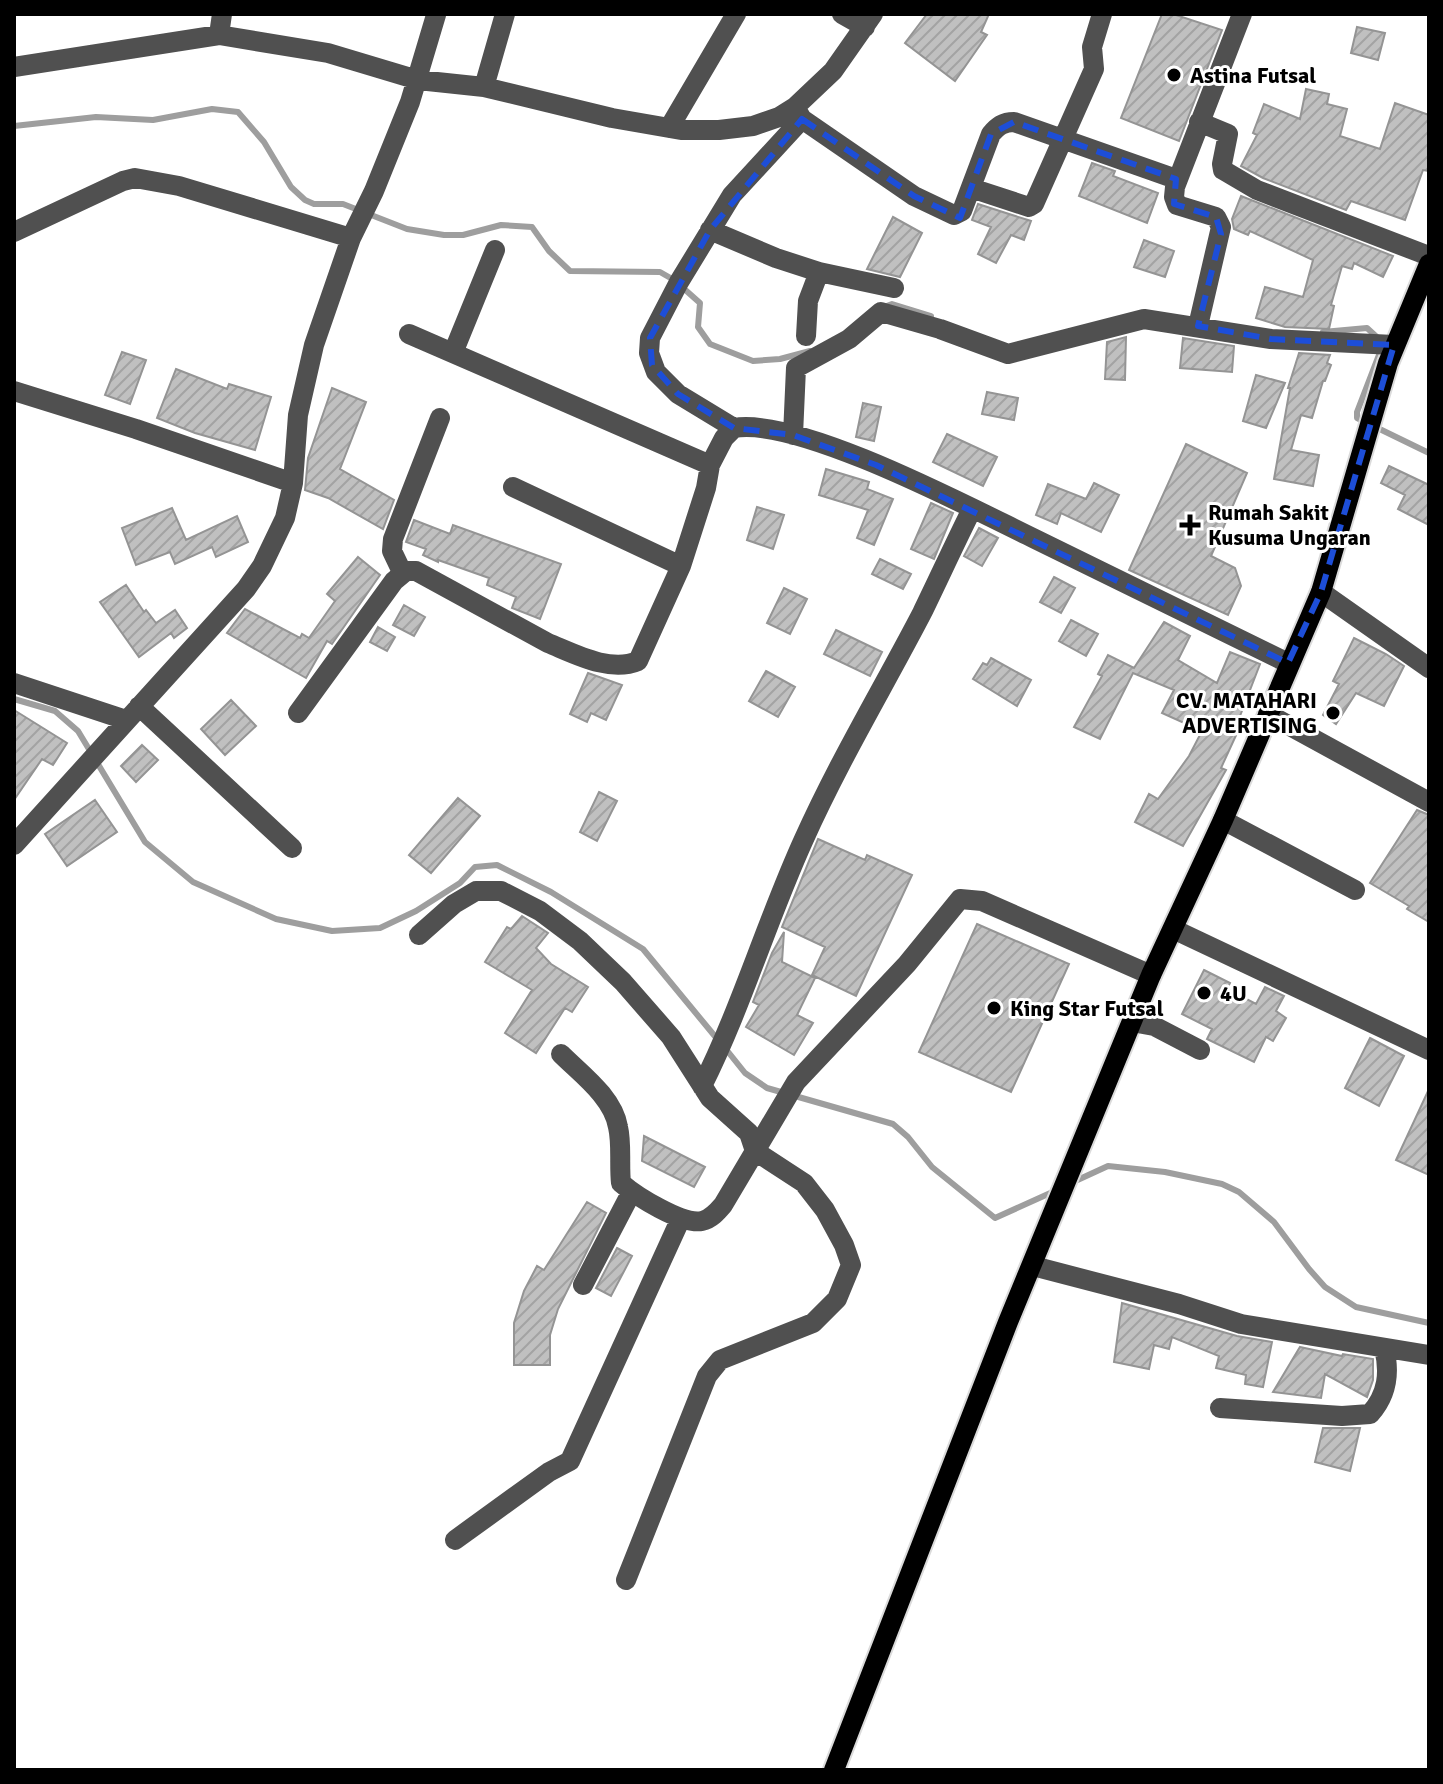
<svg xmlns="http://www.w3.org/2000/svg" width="1443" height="1784" viewBox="0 0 1443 1784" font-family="Signika,sans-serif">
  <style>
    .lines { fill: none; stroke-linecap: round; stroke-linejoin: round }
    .stream { stroke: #9e9e9e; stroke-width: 6 }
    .building { fill: url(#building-hatch); stroke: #949494; stroke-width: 2 }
    .major-casing { stroke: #dbdbdb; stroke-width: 24 }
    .minor { stroke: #505050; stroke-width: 20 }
    .major { stroke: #000; stroke-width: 20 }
    .marked { fill: none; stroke: #1d4ed8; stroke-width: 6; stroke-dasharray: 16 10; stroke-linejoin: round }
    .poi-dot { fill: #000; stroke: #fff; stroke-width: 3 }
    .labels { text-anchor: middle; stroke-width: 6; stroke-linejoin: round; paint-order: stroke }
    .poi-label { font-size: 22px; font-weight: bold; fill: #000; stroke: #fff; text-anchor: start }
  </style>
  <defs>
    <pattern id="building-hatch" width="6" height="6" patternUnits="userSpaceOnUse" patternTransform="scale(2)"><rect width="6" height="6" fill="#c0c0c0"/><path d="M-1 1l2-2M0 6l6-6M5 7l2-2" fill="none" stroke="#a3a3a3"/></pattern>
  </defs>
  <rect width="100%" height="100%" fill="#fff"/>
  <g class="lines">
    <path class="stream" d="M14,126L96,117L153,120L212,109L238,112L264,142L291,187L305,200L314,204H343L407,229L444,235H463L501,225L532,227L549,251L570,271L660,272L674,280
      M682,287L700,303L698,327L710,344L753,361L780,359L810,351
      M884,307L892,304L931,316
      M1323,332L1367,328L1379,339
      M1382,347L1357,412V418L1429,453
      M14,699L55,711L78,731L145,842L193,882L276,919L332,931L380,928L416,911L460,883L475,867L497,865L551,892L643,949L718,1040
      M725,1048L745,1073L767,1088L893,1124L908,1137L932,1167L995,1218L1057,1190
      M1071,1183L1108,1166L1165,1172L1222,1184L1239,1192L1274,1222L1309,1269L1325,1287L1356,1307L1429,1323"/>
  </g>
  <path class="building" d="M927,14H989L981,32L987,35L955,81L905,43Z
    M1162,14H1173L1222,30L1179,141L1121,118Z
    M1357,27L1385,33L1378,60L1351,53Z
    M1306,89L1329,94L1327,104L1347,109L1340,136L1380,149L1395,103L1429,115V171L1423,170L1405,220L1351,201L1346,210L1263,178L1241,166L1257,135L1253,133L1264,104L1300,119Z
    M1092,163L1115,171L1113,176L1158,193L1147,223L1079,196Z
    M1241,196L1393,256L1383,277L1354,263L1352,269L1342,266L1331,305L1334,306L1329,329L1285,327L1256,318L1265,287L1303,297L1313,260L1250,231L1248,235L1234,229L1232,219Z
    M978,204L1031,221L1024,240L1011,235L996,263L978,254L991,227L972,220Z
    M893,217L922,233L900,277L867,269Z
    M1144,240L1174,251L1165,277L1134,267Z
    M1126,337L1125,380L1105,379L1107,342Z
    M1183,338L1234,346L1232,372L1180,368Z
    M122,352L146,360L130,404L105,395Z
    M1299,353L1330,355L1327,363L1331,365L1325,381H1323L1312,418L1301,415L1291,450L1319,455L1313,486L1274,479L1290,388H1288Z
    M176,369L227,389L229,384L271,397L255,450L195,433L157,418Z
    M1256,375L1285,383L1266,428L1243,421Z
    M332,388L366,402L340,469L394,500L383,529L328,498L305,490L308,458Z
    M987,392L1018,398L1014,420L982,414Z
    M863,403L881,407L874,441L856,437Z
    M947,434L997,457L983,486L933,462Z
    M1186,444L1247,473L1211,556L1235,568L1241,586L1228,615L1129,570Z
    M1389,466L1429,485V525L1398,509L1405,495L1381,483Z
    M826,469L869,482L867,489L893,499L874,545L857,538L868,510L819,495Z
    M1094,483L1119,495L1101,532L1061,513L1057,524L1036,515L1048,484L1086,499Z
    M931,503L953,513L934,559L911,549Z
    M757,507L784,515L773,549L747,540Z
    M172,508L186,540L237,516L248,542L216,557L212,547L175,564L170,552L136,565L122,528Z
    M414,520L450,534L453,525L561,564L540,619L512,608L516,597L487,585L489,578L438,560V562L423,555L426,549L406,542Z
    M979,528L998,538L982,566L964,556Z
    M358,557L380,575L332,644L327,641L306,678L227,633L245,609L300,638L302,634L309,638L335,601L327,594Z
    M880,559L911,574L903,589L872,574Z
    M1054,577L1075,588L1061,613L1040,602Z
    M126,585L144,612L146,610L156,623L175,610L187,628L174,638L171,633L139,657L100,602Z
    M784,588L807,599L790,634L767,623Z
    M404,605L425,617L414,636L393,625Z
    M1071,620L1098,634L1086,656L1059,641Z
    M1164,622L1190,636L1178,660L1217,683L1230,652L1260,664L1235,729L1238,731L1221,768L1226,770L1183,846L1135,822L1149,794L1158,799L1189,756L1202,731L1162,713L1174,690L1133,673L1100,739L1074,727L1102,676L1098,674L1108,655L1134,668Z
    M378,627L395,637L387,651L370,642Z
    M836,630L882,652L870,676L824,654Z
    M1354,638L1386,654L1404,666L1384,706L1356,693L1336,724L1323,715L1339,684L1333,681Z
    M991,658L1031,680L1017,706L973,679L983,663L987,665Z
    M766,671L795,687L778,717L749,701Z
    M588,673L622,685L606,720L591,713L587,722L570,714Z
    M231,700L256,726L225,755L201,729Z
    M14,710L67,743L53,765L42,759L14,800Z
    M142,745L158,760L136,782L121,766Z
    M599,792L617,801L597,841L580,832Z
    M458,798L480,816L431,873L409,855Z
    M95,800L117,832L67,866L45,834Z
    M1417,810L1429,815V922L1407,909L1409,906L1370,883Z
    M818,839L865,860L867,855L912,875L856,996L812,975L825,947L782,927Z
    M522,916L548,933L536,948L551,964L588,987L572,1012L565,1008L536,1053L505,1033L532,990L485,962L507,927L511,929Z
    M977,924L1069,964L1011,1092L919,1052Z
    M784,932L782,962L815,978L797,1015L813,1023L794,1055L746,1027L759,1005L753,1002L772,953Z
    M1204,970L1230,983L1227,989L1256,1004L1265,987L1284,996L1276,1011L1286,1018L1273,1041L1266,1037L1254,1062L1207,1039L1212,1029L1182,1014Z
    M1370,1038L1404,1056L1379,1106L1345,1088Z
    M1429,1089V1175L1396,1160Z
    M644,1136L705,1167L694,1187L642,1161Z
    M587,1202L606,1213L558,1309L550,1335V1365H514V1323L524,1291L537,1266L544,1270Z
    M617,1248L632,1256L611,1296L596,1288Z
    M1122,1303L1237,1336L1272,1342L1263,1387L1245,1384L1246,1375L1216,1368L1219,1356L1172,1337L1169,1349L1154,1345L1149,1369L1114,1362Z
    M1300,1347L1342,1356L1343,1354L1373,1359V1380L1367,1397L1325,1374L1321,1398L1273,1392Z
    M1323,1428H1360L1350,1471L1315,1462Z"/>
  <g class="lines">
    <defs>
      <path id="major" d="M834,1770L1008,1322L1151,975L1223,820L1321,592L1388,363L1429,264"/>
    </defs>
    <use href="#major" class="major-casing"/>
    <path class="minor" d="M842,14L865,27
      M219,35L222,14
      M14,67L219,35L328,53L418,80L484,87L612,118L681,130H719L753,126L779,117L795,107L833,71L873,14
      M484,87L505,14
      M795,107L802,119L732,195L679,282L650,338L649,353L656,372L678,394L734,428C799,417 969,507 1033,538C1118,579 1203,621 1288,663
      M802,119L914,196L954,215L962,211L991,134C998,126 1003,122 1014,122L1176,179
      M1199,122L1228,134L1222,164L1223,170L1257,190L1429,256
      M669,128L736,14
      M971,188L1029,207L1034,204L1094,69L1092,47L1102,14
      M710,230L776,258L819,272L894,288
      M14,232L123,181L135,178L179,186L351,238
      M1198,326L1221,227L1216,217L1177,205L1174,197L1175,187L1242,14
      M409,334L710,465
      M806,336L808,301L819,272
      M453,353L495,250
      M14,391L136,429L293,483
      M793,435L796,368L849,339L881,312L940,329L1008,354L1144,319L1271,339L1394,345
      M513,487L681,566
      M402,572L392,551L393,539L440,418
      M1321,592L1429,668
      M14,683L126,720
      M139,706L292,848
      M298,713L394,581L406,571H416L548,643C575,654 610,673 638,661L681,566L706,488L710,465L724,438L734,428
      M1268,714L1429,802
      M1223,820L1355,890
      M14,845L246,589L262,566L285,518L293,483L298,415L314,345L351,238L374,191L410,102L436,15
      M1173,929L1429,1050
      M419,935L454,904L476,891H501L540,911L580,941L623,982L671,1037L710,1098L749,1133L755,1151L804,1183L825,1210L844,1245L851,1265L837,1299L813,1323L720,1360L707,1376L626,1580
      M1132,1022L1154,1026L1200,1050
      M561,1054C581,1074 613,1097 618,1127C622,1144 619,1165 621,1183C636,1196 682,1225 702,1221C711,1219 717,1212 723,1205L796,1082L907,964L960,899L982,901L1151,975
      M702,1086C742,1006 767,920 804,839C839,761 883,688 922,613C939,578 955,543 972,509
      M1033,1266L1179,1304L1241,1324L1429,1355
      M583,1285L631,1193
      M1220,1408L1342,1416L1370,1414C1388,1394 1390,1372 1384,1348
      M455,1540L549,1472L570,1461L681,1218"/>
    <use href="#major" class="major"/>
  </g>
  <path class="marked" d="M802,119L914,196L960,218L991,134L1014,122L1176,179L1174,204L1216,217L1221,234L1198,326L1271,339L1394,345L1321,592L1288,663L876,465L793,435L734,428L678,394L652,365L650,338L710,230Z"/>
  <g class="poi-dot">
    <circle cx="1174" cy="75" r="8"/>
    <path d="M1186 513h8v8h8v8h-8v8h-8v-8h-8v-8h8z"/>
    <circle cx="1333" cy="713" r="8"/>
    <circle cx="1204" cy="993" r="8"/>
    <circle cx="994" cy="1008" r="8"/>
  </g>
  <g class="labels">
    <g class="poi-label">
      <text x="1190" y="83">Astina Futsal</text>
      <text x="1208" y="520">Rumah Sakit<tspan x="1208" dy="25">Kusuma Ungaran</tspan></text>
      <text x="1317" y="708" text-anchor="end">CV. MATAHARI<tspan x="1317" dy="25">ADVERTISING</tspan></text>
      <text x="1220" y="1001">4U</text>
      <text x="1010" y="1016">King Star Futsal</text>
    </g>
  </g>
  <rect width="1443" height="1784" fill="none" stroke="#000000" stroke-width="32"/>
</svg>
